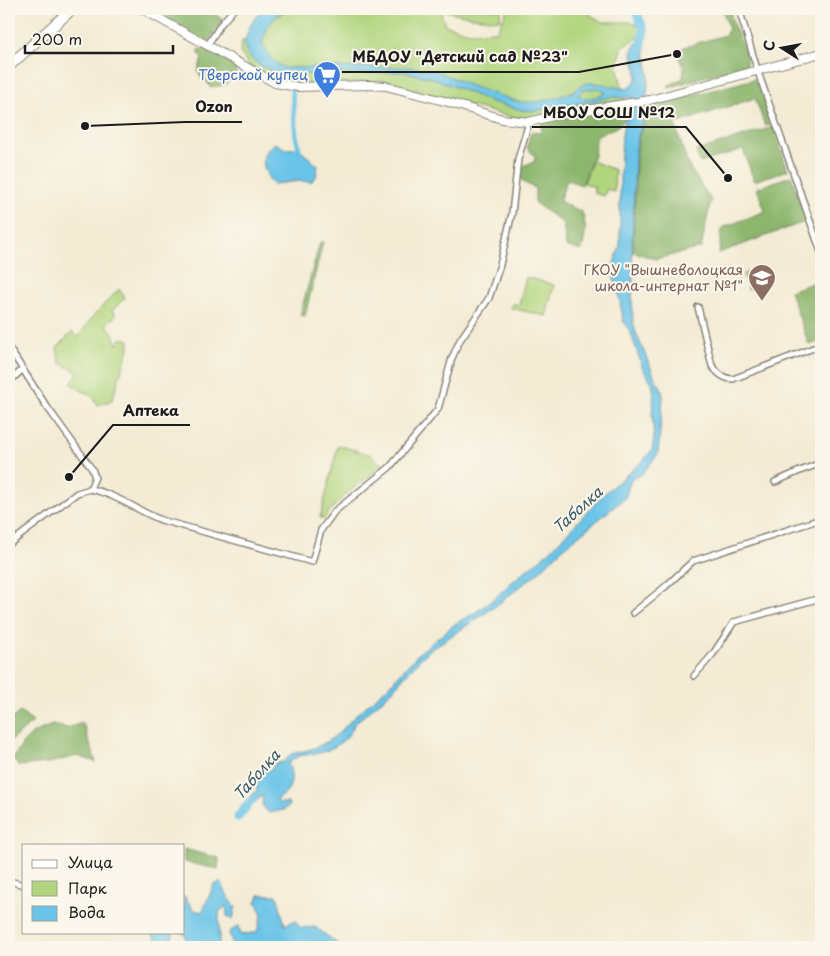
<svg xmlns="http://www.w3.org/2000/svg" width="830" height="956" viewBox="0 0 830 956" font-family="'Playpen Sans',sans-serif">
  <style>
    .green { fill: #b1d57e; stroke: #66784d }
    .forest { fill: #8cb66d; stroke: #546944 }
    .water { fill: #6ac4e8; stroke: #437082; fill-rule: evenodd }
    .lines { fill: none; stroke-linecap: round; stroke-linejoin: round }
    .canal { stroke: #6ac4e8; stroke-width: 5 }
    .river { stroke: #6ac4e8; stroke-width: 9 }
    .street-casing { stroke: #888478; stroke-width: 8 }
    .secondary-casing { stroke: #888478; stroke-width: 10 }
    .highway-casing { stroke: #888478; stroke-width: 12 }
    .street { stroke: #fff; stroke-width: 5 }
    .secondary { stroke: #fff; stroke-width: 8 }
    .highway { stroke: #fff; stroke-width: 10 }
    .labels { text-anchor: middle; stroke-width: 4; stroke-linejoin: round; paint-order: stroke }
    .shop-label { font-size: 14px; fill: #366cbe; stroke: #fbf7ec; text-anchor: end }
    .education-label { font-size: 14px; fill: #785e54; stroke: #fbf7ec; text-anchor: end }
    .water-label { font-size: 15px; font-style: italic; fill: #375763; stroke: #fbf7ec }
    .leader { fill: none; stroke: #1c1c1c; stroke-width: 2 }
    .callout-dot { fill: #1c1c1c; stroke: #fbf7ec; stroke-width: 2 }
    .callout-label { font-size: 15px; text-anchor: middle; font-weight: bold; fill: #1c1c1c; stroke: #fbf7ec; stroke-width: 4; stroke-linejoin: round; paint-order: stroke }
  </style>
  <rect width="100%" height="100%" fill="#fbf7ec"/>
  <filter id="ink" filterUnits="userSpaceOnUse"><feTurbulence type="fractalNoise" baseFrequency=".02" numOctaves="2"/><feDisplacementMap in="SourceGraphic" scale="10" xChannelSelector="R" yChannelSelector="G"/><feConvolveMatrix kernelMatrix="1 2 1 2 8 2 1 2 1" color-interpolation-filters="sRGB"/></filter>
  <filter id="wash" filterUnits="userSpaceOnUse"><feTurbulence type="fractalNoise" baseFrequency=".0096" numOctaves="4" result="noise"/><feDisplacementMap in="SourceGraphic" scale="20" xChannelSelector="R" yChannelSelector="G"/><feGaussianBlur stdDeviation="1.12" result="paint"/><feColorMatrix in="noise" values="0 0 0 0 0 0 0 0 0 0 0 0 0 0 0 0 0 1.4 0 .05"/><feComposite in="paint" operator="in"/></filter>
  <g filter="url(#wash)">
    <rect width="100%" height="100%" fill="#f3ebd4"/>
    <path class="green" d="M291,9H442L441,12L445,25L470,32L497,31L506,12V9H591L589,14L602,22H631L641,26L640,37L623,46L617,65L625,100L572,108L531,117L514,118L383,81L311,84L285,82L249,66L240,52L242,41L264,28L283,12Z
      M446,9H501L500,20L473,17L445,11Z
      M592,161L615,170L614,192L607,189L604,196L594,193V187L584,183Z
      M764,267L769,283L748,290L743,274Z
      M526,277L554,285L546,316L511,308L513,303L519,305Z
      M119,289L125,298L112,311L116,315L106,325L112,331L117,345L120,339H127L129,340V348L112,400L98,405L93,397L71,384L78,372L60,363L57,348L72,332L78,337L93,316Z
      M338,445L371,455L384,466C363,480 338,498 324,519L320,518Z"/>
    <path class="forest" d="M172,9H213L216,15L223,20L207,43L166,19Z
      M714,9H731C729,29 750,45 746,66L702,77L669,88L668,86L683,78L684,69L679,56L682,48C698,42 710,40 725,35L729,29L723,12Z
      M205,48L231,63L236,68V73L225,85L210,87L207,81H203L198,71L202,58L199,54V49Z
      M755,79L773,124L765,126L755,98L675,124L688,165L711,200L701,248L656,259L633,252L636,158L638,138L649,108L666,102Z
      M624,108L627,110C626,127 609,130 596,136L594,155L582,185L567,180L559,201L582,212C587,226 586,237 581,251L566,246L563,223L535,203V188L525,183L520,178L522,166L534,162L535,156L527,148L531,132L542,133L541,122Z
      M773,127L788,170L754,181L743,149L700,163L696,151Z
      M791,176L807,221L719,253L722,228L765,211L757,188Z
      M320,242H323L305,316L300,315Z
      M821,280V341L809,345L790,291Z
      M20,712L33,722L9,742V721Z
      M83,723L96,762L77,756L49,763L18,766L13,759L23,743L33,733L52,725L67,728Z
      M184,849L219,858L218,869L184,862Z"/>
    <path class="water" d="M263,9H289C271,16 268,26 262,43C268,54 272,63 285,68L410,67L437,71L471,86L519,102C535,104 557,98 572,92C577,90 580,85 585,84C596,80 616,88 627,89C631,86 636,82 637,76C638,65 625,51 638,42L644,45L649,74L645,111L637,142L635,157L632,246L633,285L632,297L633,322L636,333L656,380L661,387L663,396L658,454L641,475L636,476L631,479L625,498L561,550L539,572L493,608L430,650L420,659L389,694L354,724C350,740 329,752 314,754C303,755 296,755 288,764C294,777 292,792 278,798L277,801L279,803H288L289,806L283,810L269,813L262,805L263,795L246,810L241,806L257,790L255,774L259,770L267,771L272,769L275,763L284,762L291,754L312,749L327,742L340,732L355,716L389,686L419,653L455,624L476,612L495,598L513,581L550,551L606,492L642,462L652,450L654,439L652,412L654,394L652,383L643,369L630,331L623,321L618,289L613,276L614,263L620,246V173L622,135L624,123L632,109L634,98L612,97L589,102L534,111L521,110L492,102L433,78L403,72C377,73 351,74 326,74C310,74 294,76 279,73C265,70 243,58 245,42C248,28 253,19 263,9ZM598,88L606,93C598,96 588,101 579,96V93L582,90Z
      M275,143L286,149L299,148C304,155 312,159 318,166L316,177L311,182L301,181L273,184C267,177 259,161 266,152C268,149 272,146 275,143Z
      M221,882C227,893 226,897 236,906L233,919L227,916L226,906L219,912V947H189L185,934L180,932H184V896L194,910L202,912L214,885Z
      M259,895H277L285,925L295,920L300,928L315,927L342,947H233L229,932L239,926L241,935L257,932L262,914L256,902Z
      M152,932H173L171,947H156L157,942Z"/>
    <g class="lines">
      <path class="canal" d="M292,82L293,74
        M292,90L296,136L299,148"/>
      <path class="river" d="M635,9L644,30L640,55
        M238,817L252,800"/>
    </g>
  </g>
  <g filter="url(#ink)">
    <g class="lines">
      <defs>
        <path id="street" d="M739,9L758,72L821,252
          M207,46L221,24L234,9
          M698,307L712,366C718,373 723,379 733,379L821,345
          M9,348L45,404L92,469L95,477L90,489
          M9,382L23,369
          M775,482L800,471L821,463
          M90,489C115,494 137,510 161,520L312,562L321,530L335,511L390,467L438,409L452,358L460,340L489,298L500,265L512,213L518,159L529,122
          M9,544L77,493L90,489
          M633,613L666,586L693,561L821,519
          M694,676L713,654L734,622L821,598
          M9,881L24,885"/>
        <path id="secondary" d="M142,9L275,83L298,87L367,85L386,86L448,102L502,119L529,122L561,114L650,100L821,53"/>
        <path id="highway" d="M9,66L72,9"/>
      </defs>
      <use href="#street" class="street-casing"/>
      <use href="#secondary" class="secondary-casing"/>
      <use href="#highway" class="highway-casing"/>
      <use href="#street" class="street"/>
      <use href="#secondary" class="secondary"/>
      <use href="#highway" class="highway"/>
    </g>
  </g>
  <defs>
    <symbol id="supermarket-pin" viewBox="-11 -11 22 30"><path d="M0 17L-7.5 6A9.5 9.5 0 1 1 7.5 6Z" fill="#3f7fe0" stroke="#fbf7ec"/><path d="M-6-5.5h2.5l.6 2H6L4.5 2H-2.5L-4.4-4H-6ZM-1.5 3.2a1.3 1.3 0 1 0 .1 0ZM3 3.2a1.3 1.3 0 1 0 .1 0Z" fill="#fff"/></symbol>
    <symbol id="school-pin" viewBox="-11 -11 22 30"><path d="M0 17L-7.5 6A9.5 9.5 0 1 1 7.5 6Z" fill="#8d6e63" stroke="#fbf7ec"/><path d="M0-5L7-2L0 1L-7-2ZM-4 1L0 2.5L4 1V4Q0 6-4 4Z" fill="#fff"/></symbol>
  </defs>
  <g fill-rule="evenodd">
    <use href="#supermarket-pin" x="311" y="59" width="32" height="43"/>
    <use href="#school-pin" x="746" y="262" width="32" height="43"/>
  </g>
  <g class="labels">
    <g class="shop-label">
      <text x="308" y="80">Тверской купец</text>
    </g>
    <g class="education-label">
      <text x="743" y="275">ГКОУ "Вышневолоцкая<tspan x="743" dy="16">школа-интернат №1"</tspan></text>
    </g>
    <g class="water-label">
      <text transform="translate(578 510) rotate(-42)" y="5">Таболка</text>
      <text transform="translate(257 775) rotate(-48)" y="5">Таболка</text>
    </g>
  </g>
  <path class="leader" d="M677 54L579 72H342M85 126L185 122H242M728 178L686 127H532M69 477L113 425H190"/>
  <g class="callout-dot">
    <circle cx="677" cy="54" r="5"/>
    <circle cx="85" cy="126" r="5"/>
    <circle cx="728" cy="178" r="5"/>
    <circle cx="69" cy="477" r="5"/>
  </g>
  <g class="callout-label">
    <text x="460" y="62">МБДОУ "Детский сад №23"</text>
    <text x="214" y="112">Ozon</text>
    <text x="609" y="118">МБОУ СОШ №12</text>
    <text x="151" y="416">Аптека</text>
  </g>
  <rect width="830" height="956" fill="none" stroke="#fbf7ec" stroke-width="30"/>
  <rect x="22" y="844" width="162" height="90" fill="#fbf7ec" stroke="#a29f99"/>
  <rect x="32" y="860" width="25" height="8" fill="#ffffff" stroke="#a29f99"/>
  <text x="68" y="868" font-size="15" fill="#1c1c1c">Улица</text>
  <rect x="32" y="881" width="25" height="15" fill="#b1d57e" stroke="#a29f99"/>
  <text x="68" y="894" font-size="15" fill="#1c1c1c">Парк</text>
  <rect x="32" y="906" width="25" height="15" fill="#6ac4e8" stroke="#a29f99"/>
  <text x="68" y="918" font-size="15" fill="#1c1c1c">Вода</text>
  <g transform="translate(782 48) rotate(281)" stroke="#fbf7ec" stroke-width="4" paint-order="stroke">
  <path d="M0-4L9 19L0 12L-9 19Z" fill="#1c1c1c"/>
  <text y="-8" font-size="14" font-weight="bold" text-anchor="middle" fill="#1c1c1c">С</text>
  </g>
  <path d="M25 45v8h148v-8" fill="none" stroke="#1c1c1c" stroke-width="2.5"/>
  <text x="32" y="45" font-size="15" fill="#1c1c1c" stroke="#fbf7ec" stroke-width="4" paint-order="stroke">200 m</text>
</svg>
